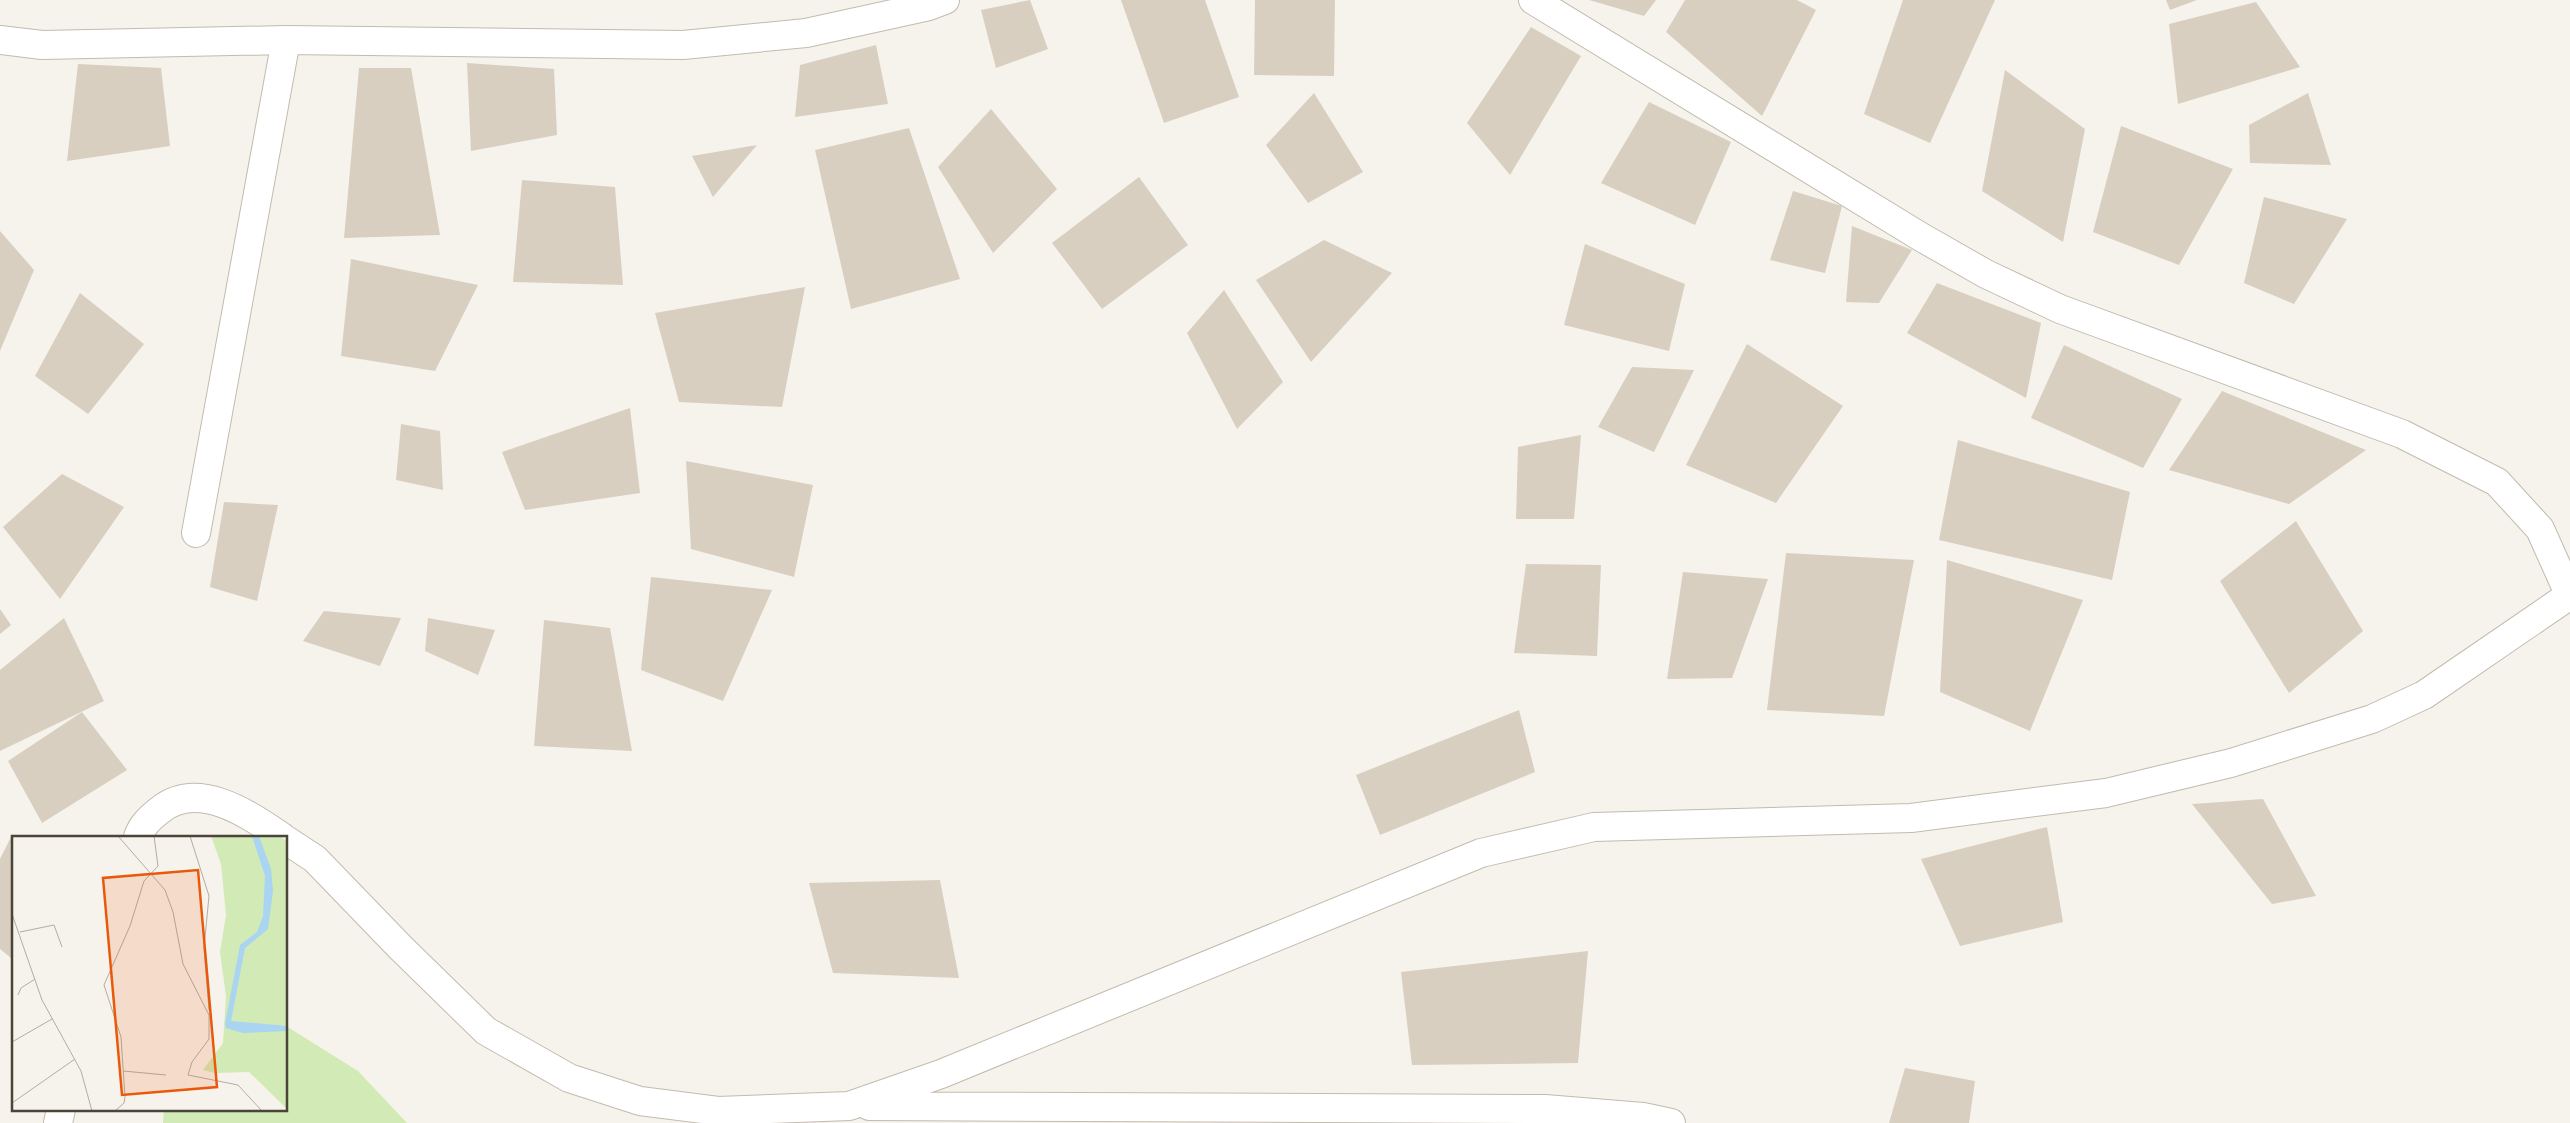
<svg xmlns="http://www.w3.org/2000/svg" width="2570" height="1123" viewBox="0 0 2570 1123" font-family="Raleway,sans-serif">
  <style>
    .green { fill: #d2eab5 }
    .building { fill: #d8cfc1 }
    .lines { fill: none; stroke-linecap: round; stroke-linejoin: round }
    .street-casing { stroke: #c2bbae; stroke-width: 30 }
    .street { stroke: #fff; stroke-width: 28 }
    .inset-road { fill: none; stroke: #b2ada4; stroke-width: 1 }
    .view { fill: #e8590c; fill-opacity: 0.15; stroke: #e8590c; stroke-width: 2.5 }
    .inset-edge { fill: none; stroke: #4b4439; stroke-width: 2.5 }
  </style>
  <rect width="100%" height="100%" fill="#f6f3ec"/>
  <path class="green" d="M286,1026L358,1071L407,1123H163L164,1109H286Z"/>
  <path class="building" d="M1030,0L1048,49L996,68L981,10Z
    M1121,0H1205L1239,97L1164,123Z
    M1255,0H1335L1334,76L1254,75Z
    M1589,0H1656L1644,16Z
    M1685,0H1797L1816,10L1762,116L1666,32Z
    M1903,0H1995L1930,143L1864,114Z
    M2166,0H2197L2170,10Z
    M2256,2L2300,67L2178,104L2169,24Z
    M1531,27L1581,56L1510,175L1467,123Z
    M876,45L888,104L795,117L800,65Z
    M467,63L554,69L557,135L471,151Z
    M78,64L161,68L170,146L67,161Z
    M359,68H411L440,235L344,238Z
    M2005,70L2085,129L2063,242L1982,191Z
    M1314,93L1363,172L1308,203L1266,145Z
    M2308,93L2331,165L2250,163L2249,125Z
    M1649,102L1731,142L1695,225L1601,183Z
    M991,109L1057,189L993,253L938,167Z
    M2121,126L2233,169L2179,265L2093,232Z
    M909,128L960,279L851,309L815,150Z
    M757,145L713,197L692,156Z
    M1139,177L1188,245L1102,309L1052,243Z
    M522,180L615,187L623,285L513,282Z
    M1793,191L1842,206L1825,273L1770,260Z
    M2264,197L2347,219L2294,304L2244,283Z
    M1852,226L1912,250L1879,303L1846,302Z
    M0,231L34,270L0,351Z
    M1324,240L1392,273L1311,362L1256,280Z
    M1585,244L1685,284L1669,351L1564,325Z
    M351,259L478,285L435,371L341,356Z
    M1937,283L2041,323L2026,398L1907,333Z
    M805,287L782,407L679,402L655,313Z
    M1224,290L1283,382L1237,429L1187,333Z
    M80,293L144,344L88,414L35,376Z
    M1747,344L1843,406L1776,503L1686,465Z
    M2064,345L2182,399L2143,468L2031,418Z
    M1632,367L1694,370L1654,452L1598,427Z
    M2222,391L2366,450L2289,504L2169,470Z
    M630,408L640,493L525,510L502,452Z
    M401,424L440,431L443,490L396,480Z
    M1581,435L1574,519H1516L1518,447Z
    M1958,440L2130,492L2112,580L1939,540Z
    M686,461L813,485L794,577L691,549Z
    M62,474L124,507L60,599L3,527Z
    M224,502L278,505L257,601L210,587Z
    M2296,521L2363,631L2289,693L2220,581Z
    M1786,553L1914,560L1884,716L1767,710Z
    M1947,560L2083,600L2030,731L1940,692Z
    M1526,564L1601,565L1597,656L1514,653Z
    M1683,572L1768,579L1732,678L1667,679Z
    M651,577L772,590L723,701L641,670Z
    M0,609L11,625L0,634Z
    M324,611L401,618L380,666L303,641Z
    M64,618L104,701L0,751V670Z
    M428,618L495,630L478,675L425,651Z
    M544,620L610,628L632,751L534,746Z
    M1519,710L1535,772L1380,835L1356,775Z
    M82,712L127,770L42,823L8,761Z
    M2263,799L2316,896L2272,904L2192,804Z
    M2047,827L2063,922L1960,946L1921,859Z
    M11,837L14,838V953L11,958L0,949V859Z
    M940,880L959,978L833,973L809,883Z
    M1588,951L1578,1063L1412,1065L1401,972Z
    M1905,1068L1975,1081L1969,1123H1889Z"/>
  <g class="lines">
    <defs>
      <path id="street" d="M1533,0L1921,237L1986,274L2060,309L2402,434L2497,482L2540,529L2570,596
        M0,40L42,45L286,40L683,45L806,33L929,6L945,0
        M196,533L286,40
        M138,837C142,825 150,818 160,810C198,779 248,814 282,837
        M286,840L315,859L400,947L486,1031L569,1078L640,1101L718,1111L849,1106L941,1074L1481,853L1594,827L1911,818L2106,793L2231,763L2372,719L2424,695L2570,595
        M869,1106L1545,1109L1643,1117L1671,1123
        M58,1123L61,1109"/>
    </defs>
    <use href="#street" class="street-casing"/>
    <use href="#street" class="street"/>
  </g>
  <g transform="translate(12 836)">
    <rect width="275" height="275" fill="#f6f3ec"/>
    <path d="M199,0H269L275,6V273L237,236L203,237L191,234L211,207L214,160L208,116L214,79L209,28Z" fill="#d2eab5"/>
    <path d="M240,0H247L259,33L261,55L256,93L233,112L219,185L275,190V195L231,197L214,192L213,188L228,109L245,96L251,80L253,40Z" fill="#a9d4f2"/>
    <path class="inset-road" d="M106,0L153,54L161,76L171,128L197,179V203L180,226L176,239L226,249L250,275M178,0L197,60L192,112L197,174M0,78L30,164L69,235L80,275M8,96L42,89L50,111M6,159L9,152L23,143M0,206L40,183M111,235L154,239M0,267L63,223M103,275L112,267L113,261L109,201L92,149L118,90L132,45L146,30L142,0"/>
    <path class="view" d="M186,34L205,251L110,259L91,42Z"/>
    <rect width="275" height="275" class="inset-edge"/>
  </g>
</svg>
